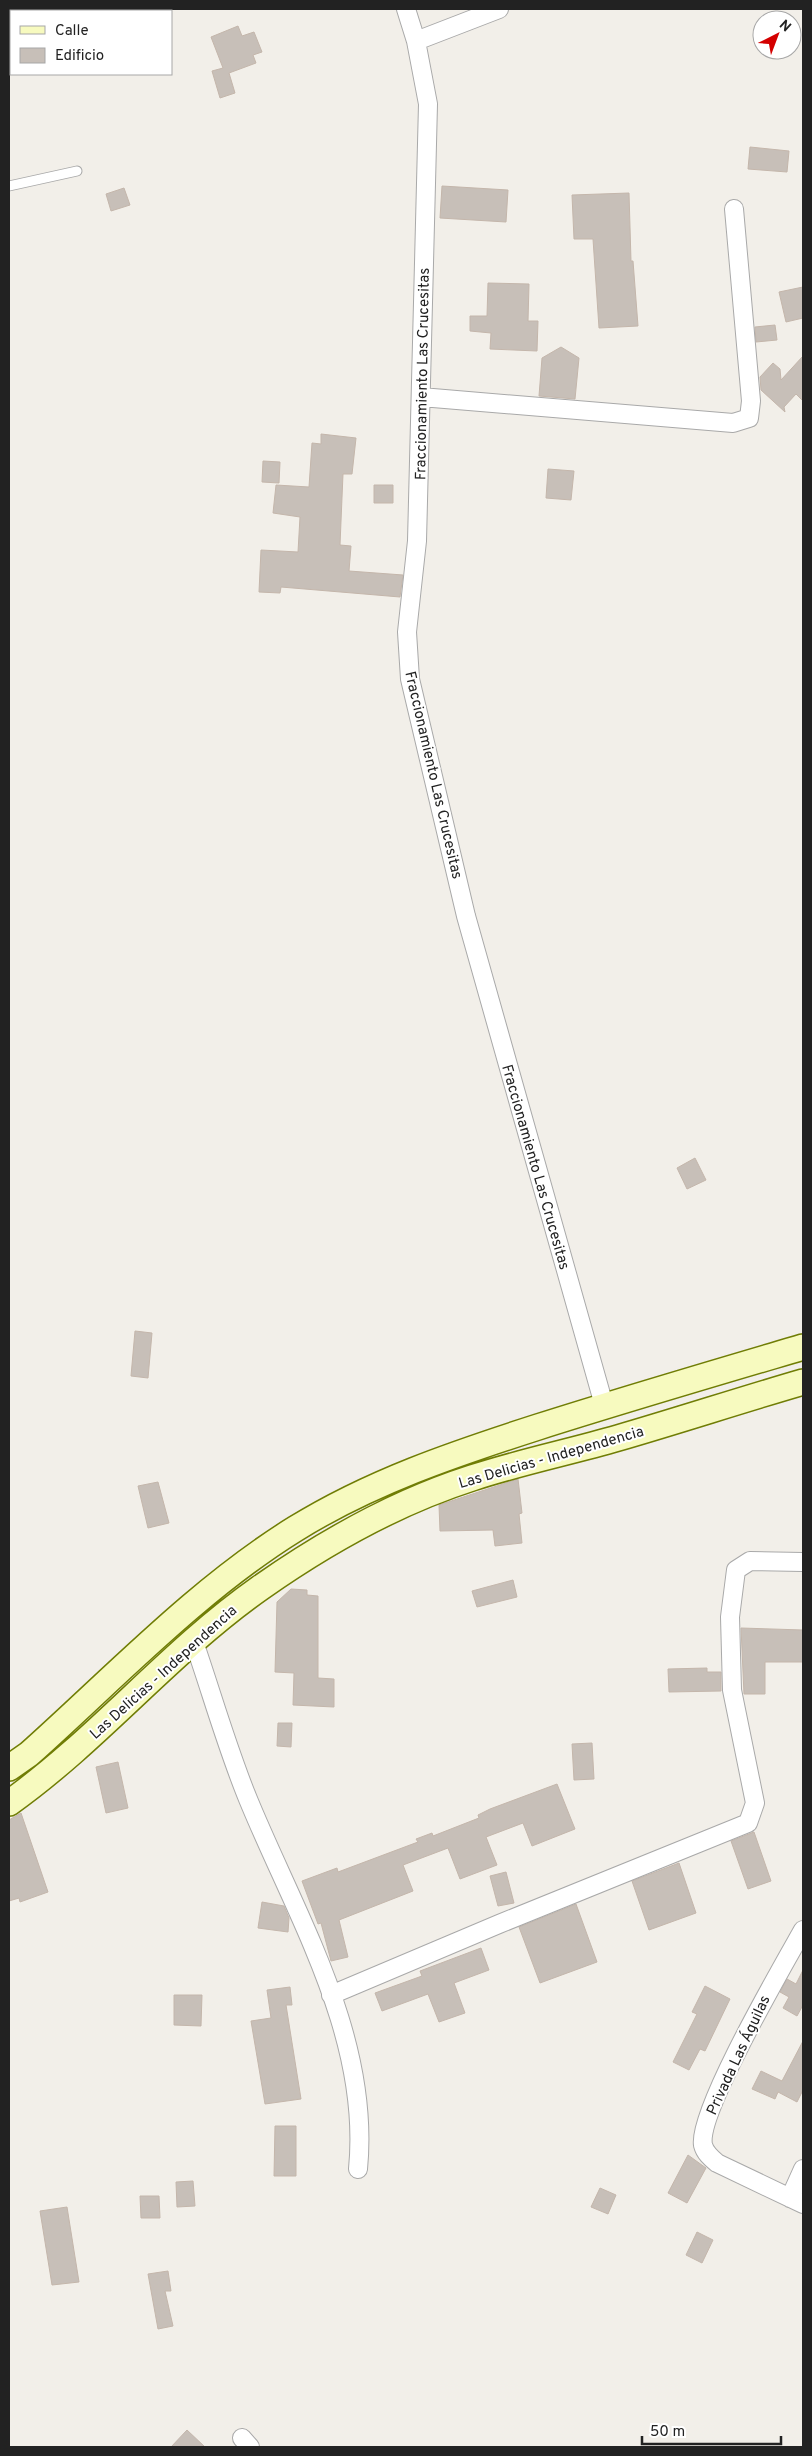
<svg xmlns="http://www.w3.org/2000/svg" width="812" height="2456" viewBox="0 0 812 2456" font-family="Overpass,sans-serif">
  <style>
    .building { fill: #c7bfb8; stroke: #c4b6ab }
    .lines { fill: none; stroke-linecap: round; stroke-linejoin: round }
    .lane-casing { stroke: #a9a9a9; stroke-width: 11 }
    .street-casing { stroke: #a9a9a9; stroke-width: 20 }
    .secondary-casing { stroke: #707d05; stroke-width: 28 }
    .lane { stroke: #fff; stroke-width: 9 }
    .street { stroke: #fff; stroke-width: 18 }
    .secondary { stroke: #f7fabf; stroke-width: 25 }
    .labels { text-anchor: middle; stroke-width: 4; stroke-linejoin: round; paint-order: stroke }
    .street-label { font-size: 15px; fill: #222; stroke: #fff }
  </style>
  <rect width="100%" height="100%" fill="#f2efe9"/>
  <path class="building" d="M238,26L242,36L254,32L262,52L253,55L256,63L229,73L235,93L220,98L212,71L223,68L211,37Z
    M750,147L789,151L787,172L748,169Z
    M442,186L508,190L506,222L440,218Z
    M124,188L130,205L111,211L106,194Z
    M629,193L631,261H633L638,326L599,328L593,239H574L572,195Z
    M488,283L529,284L528,321H538L537,351L490,349L491,333L470,331V316H487Z
    M803,287V318L786,322L779,292Z
    M775,325L777,340L756,342L755,327Z
    M561,347L579,358L575,399L539,396L542,358Z
    M803,356V401L796,394L784,407L785,412L761,390L760,377L773,363L780,369L781,380Z
    M321,434L356,438L352,474H343L340,545L351,546L349,571L403,575L400,597L281,587L280,593L259,592L261,550L298,552L300,517L273,513L276,485L309,487L312,443L321,444Z
    M263,461L280,462L279,483L262,482Z
    M548,469L574,471L571,500L546,498Z
    M374,485H393V503H374Z
    M695,1158L706,1180L687,1189L677,1168Z
    M135,1331L152,1333L148,1378L131,1376Z
    M518,1479L522,1513L519,1514L522,1543L495,1546L493,1530L440,1531L439,1505Z
    M158,1482L169,1523L148,1528L138,1486Z
    M513,1580L517,1597L477,1607L472,1591Z
    M291,1589L307,1590V1595L318,1596V1678L334,1679V1707L293,1705L294,1673L275,1672L277,1602Z
    M741,1628L803,1630V1662H765V1694H744Z
    M707,1668V1672H721V1691L669,1692L668,1669Z
    M278,1723H292L291,1747L277,1746Z
    M592,1743L594,1779L574,1780L572,1744Z
    M118,1762L128,1808L106,1813L96,1767Z
    M557,1784L575,1829L532,1846L523,1823L486,1837L497,1865L460,1879L448,1848L403,1865L413,1891L339,1920L348,1957L331,1961L321,1923L318,1924L302,1881L337,1868L338,1872L418,1842L416,1839L432,1833L433,1836L479,1818L478,1815L490,1809Z
    M21,1813L48,1892L20,1902L19,1898L9,1901V1820Z
    M754,1832L771,1881L748,1889L731,1841Z
    M679,1863L696,1913L649,1930L632,1881Z
    M506,1872L514,1903L498,1906L490,1876Z
    M262,1902L284,1906L289,1918L288,1932L258,1928Z
    M576,1904L597,1962L540,1983L519,1927Z
    M481,1948L489,1970L454,1983L465,2013L439,2022L428,1994L382,2011L375,1993L422,1976L420,1971Z
    M803,1970V2005L797,2016L783,2008L789,1997L780,1992L787,1979L796,1984Z
    M705,1986L730,1999L705,2051L700,2049L689,2070L673,2062L697,2014L692,2012Z
    M290,1987L292,2005H286L301,2099L265,2104L251,2021L271,2018L267,1990Z
    M174,1995H202L201,2026L174,2025Z
    M803,2041V2090L797,2102L778,2092L775,2099L752,2089L761,2071L782,2081Z
    M275,2126H296V2176H274Z
    M688,2155L706,2168L687,2203L668,2193Z
    M193,2181L195,2206L177,2207L176,2182Z
    M600,2188L616,2195L608,2214L591,2207Z
    M140,2196H159L160,2218H141Z
    M67,2207L79,2282L52,2285L40,2211Z
    M697,2232L713,2240L702,2263L686,2255Z
    M168,2271L171,2291H165L173,2326L158,2329L148,2274Z
    M187,2430L205,2447H171Z"/>
  <g class="lines">
    <defs>
      <path id="lane" d="M9,186L77,171"/>
      <path id="street" d="M406,9L416,41L428,104L417,541L407,632L410,679L466,916L604,1405
        M416,41L499,9
        M421,397L733,423L749,418L751,401L734,209
        M194,1642C212,1694 227,1748 248,1799C296,1916 371,2037 358,2169
        M803,1930C784,1964 697,2113 703,2145C705,2153 711,2158 717,2163L803,2204
        M331,1995L499,1924L748,1823L755,1803L732,1690L730,1617L736,1570L750,1561L803,1562
        M790,2198L803,2169
        M242,2438L250,2447"/>
      <path id="secondary" d="M9,1768L29,1754C114,1678 198,1589 295,1529C371,1482 454,1454 538,1427C626,1399 715,1373 803,1347
        M9,1803C99,1739 169,1652 260,1588C324,1543 397,1502 472,1478C520,1462 570,1452 618,1438C680,1420 741,1400 803,1382"/>
    </defs>
    <use href="#lane" class="lane-casing"/>
    <use href="#street" class="street-casing"/>
    <use href="#secondary" class="secondary-casing"/>
    <use href="#lane" class="lane"/>
    <use href="#street" class="street"/>
    <use href="#secondary" class="secondary"/>
  </g>
  <g class="labels">
    <g class="street-label">
      <text transform="translate(422 374) rotate(-89)" y="5">Fraccionamiento Las Crucesitas</text>
      <text transform="translate(434 775) rotate(77)" y="5">Fraccionamiento Las Crucesitas</text>
      <text transform="translate(536 1167) rotate(74)" y="5">Fraccionamiento Las Crucesitas</text>
      <text transform="translate(551 1457) rotate(-16)" y="5">Las Delicias - Independencia</text>
      <text transform="translate(163 1672) rotate(-42)" y="5">Las Delicias - Independencia</text>
      <text transform="translate(738 2055) rotate(-65)" y="5">Privada Las Águilas</text>
    </g>
  </g>
  <rect width="812" height="2456" fill="none" stroke="#222222" stroke-width="20"/>
  <rect x="10" y="10" width="162" height="65" fill="#ffffff" stroke="#a7a7a7"/>
  <rect x="20" y="26" width="25" height="8" fill="#f7fabf" stroke="#a7a7a7"/>
  <text x="55" y="35" font-size="15" fill="#222222">Calle</text>
  <rect x="20" y="48" width="25" height="15" fill="#c7bfb8" stroke="#a7a7a7"/>
  <text x="55" y="60" font-size="15" fill="#222222">Edificio</text>
  <g transform="translate(777 35) rotate(42)"><circle r="24" fill="#ffffff" stroke="#a7a7a7"/>
  <path d="M0-4L9 19L0 12L-9 19Z" fill="#d40000"/>
  <text y="-8" font-size="14" font-weight="bold" text-anchor="middle" fill="#222222">N</text>
  </g>
  <path d="M642 2436v8h139v-8" fill="none" stroke="#222222" stroke-width="2.5"/>
  <text x="650" y="2436" font-size="15" fill="#222222" stroke="#ffffff" stroke-width="4" paint-order="stroke">50 m</text>
</svg>
